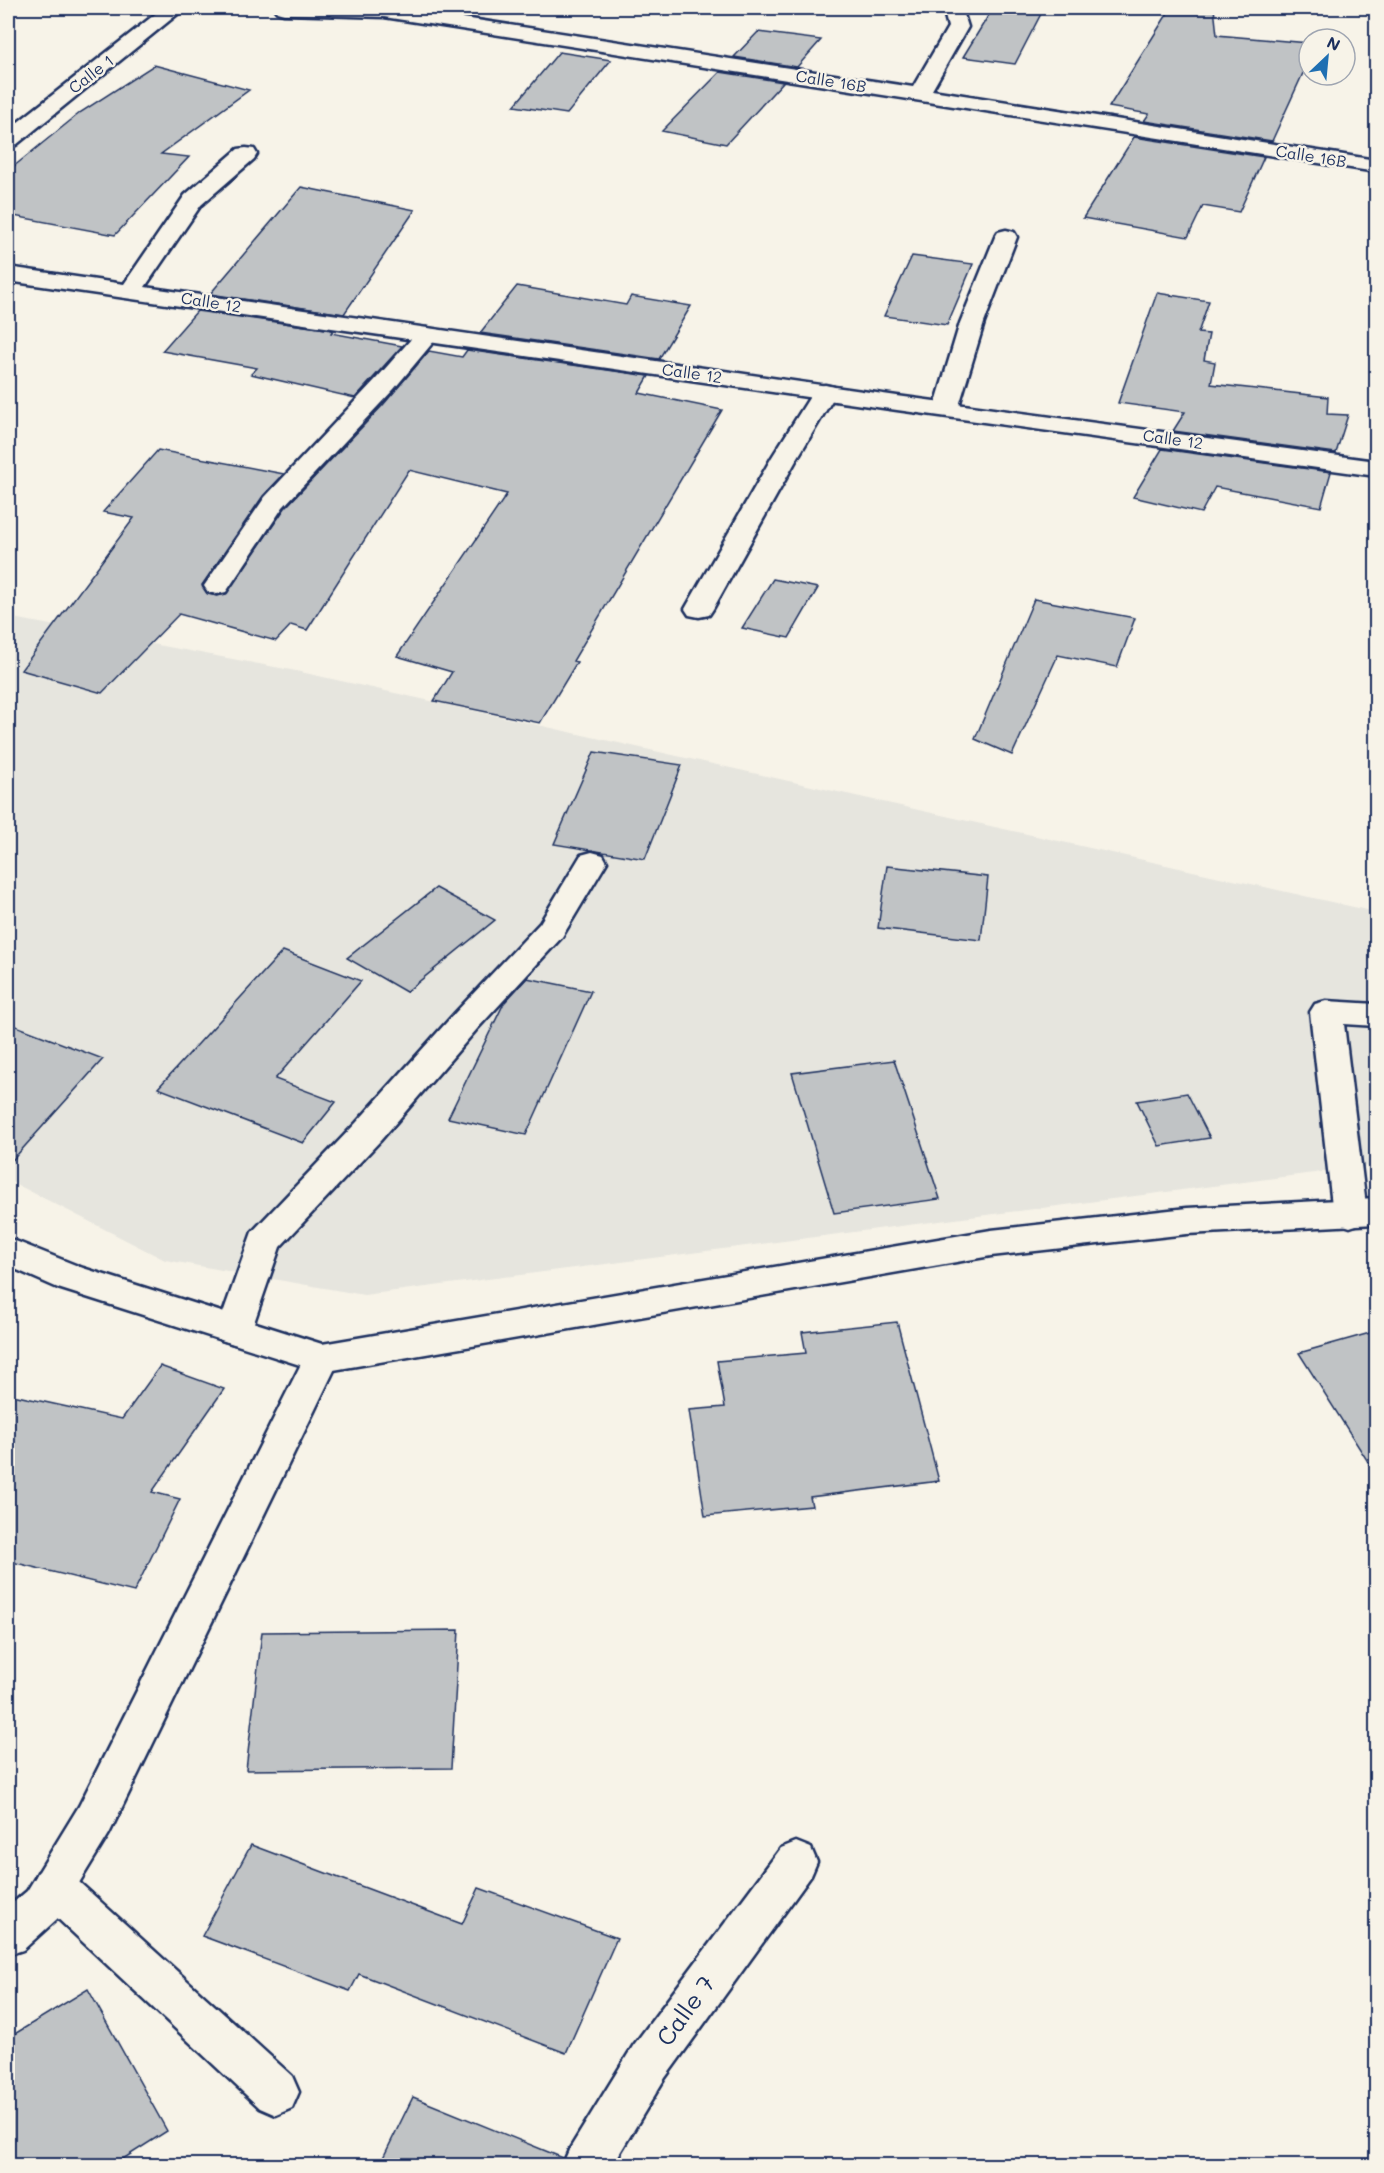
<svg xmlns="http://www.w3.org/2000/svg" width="1384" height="2173" viewBox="0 0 1384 2173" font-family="Mali,sans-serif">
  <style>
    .built { fill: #e6e5de }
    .building { fill: #c0c3c5; stroke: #1b2f5e; stroke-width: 1.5 }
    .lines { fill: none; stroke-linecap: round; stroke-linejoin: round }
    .lane-casing { stroke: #1b2f5e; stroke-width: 5 }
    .street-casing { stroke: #1b2f5e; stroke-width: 5 }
    .secondary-casing { stroke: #1b2f5e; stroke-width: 5 }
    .lane { fill: #f7f3e8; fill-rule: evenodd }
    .street { fill: #f7f3e8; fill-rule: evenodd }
    .secondary { fill: #f7f3e8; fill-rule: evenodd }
    .labels { text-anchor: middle; stroke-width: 5; stroke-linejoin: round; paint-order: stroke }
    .far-street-label { font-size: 16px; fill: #1b2f5e; stroke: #f7f3e8 }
    .near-street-label { font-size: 24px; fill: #1b2f5e; stroke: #f7f3e8 }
  </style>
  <rect width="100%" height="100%" fill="#f7f3e8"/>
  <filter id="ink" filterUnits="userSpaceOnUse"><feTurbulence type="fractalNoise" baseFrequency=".0167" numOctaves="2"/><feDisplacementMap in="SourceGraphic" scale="12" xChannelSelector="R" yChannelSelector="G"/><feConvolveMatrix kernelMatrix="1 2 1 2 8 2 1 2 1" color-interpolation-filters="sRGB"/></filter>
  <g filter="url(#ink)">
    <path class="built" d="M8,617L296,671L1376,912V1165L364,1295L165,1260L8,1180Z"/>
    <path class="building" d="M993,8H1044L1015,64L963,57Z
      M1171,8H1214L1217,35L1309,43V60L1272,141L1144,121L1149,114L1109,107Z
      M758,32L821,40L797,67L734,57Z
      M559,52L611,60L567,114L514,106Z
      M154,65L249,90L161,154L189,157L115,235L8,215V171L81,112Z
      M720,72L783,82L726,144L662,131Z
      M1134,137L1264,157L1239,212L1203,206L1188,237L1083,218Z
      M301,187L415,210L344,314L210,294Z
      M912,256L973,264L947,325L884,316Z
      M517,286L626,305L631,296L691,306L659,359L480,333Z
      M1157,293L1209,301L1198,333L1209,334L1204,360L1215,362L1211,384L1328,397L1327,414L1348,415L1336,453L1173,431L1185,412L1118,403Z
      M197,311L333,330L331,333L402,346L355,398L251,374L257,368L162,351Z
      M467,350L649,376L639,393L722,410L573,661L577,662L540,723L434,701L452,672L397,656L507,494L409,470L307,630L291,625L276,641L179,614L102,693L21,670L134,518L103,512L158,450L284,474L263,496L202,585L208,594L217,596L226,594L285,508L383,405L429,351L462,357Z
      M1162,449L1331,472L1321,507L1215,487L1201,513L1133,497Z
      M773,579L818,588L789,638L742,628Z
      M1034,599L1135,618L1117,667L1058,655L1012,755L975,739Z
      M594,752L682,765L645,859L554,844Z
      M887,866L988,877L981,940L878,928Z
      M436,888L495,920L406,992L347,958Z
      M283,951L361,981L275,1079L336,1102L303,1143L158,1088Z
      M527,978L591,991L526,1135L448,1118L504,1003Z
      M8,1023L103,1059L8,1165Z
      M894,1060L940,1199L834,1213L792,1073Z
      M1187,1093L1210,1138L1159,1146L1137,1101Z
      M897,1322L939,1481L810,1497L812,1506L705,1516L689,1410L725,1407L717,1361L806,1353L802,1332Z
      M1377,1331V1476L1299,1353Z
      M160,1366L224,1389L152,1492L180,1499L134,1592L8,1561V1394L122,1419Z
      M459,1630L451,1768L246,1770L262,1632Z
      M251,1845L462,1924L479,1888L617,1938L566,2053L359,1974L350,1991L202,1936Z
      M88,1989L167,2131L112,2166H8V2038Z
      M413,2097L563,2158L560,2166H379Z"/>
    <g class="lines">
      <defs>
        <path id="lane" d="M1006,230L1014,232L1017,237L984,323L958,409L955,414L946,416L937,414L934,409L960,323L995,237L998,232Z
          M427,328L435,330L439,335L435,340L394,389L283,507L226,592L217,594L208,592L204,586L265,497L376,379L419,330Z
          M825,385L834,387L837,392L798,457L713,609L709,615L699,617L689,615L685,609L772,457L816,387Z
          M592,852L603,855L607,862L562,937L477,1029L380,1141L280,1247L248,1340L235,1344L222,1340L217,1330L252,1232L356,1123L455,1013L540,923L581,855Z
          M1326,1001L1376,1004V1026L1344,1024L1367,1214L1362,1223L1350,1227L1338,1223L1333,1214L1310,1012L1315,1004Z
          M53,1866L68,1872L292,2076L299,2092L292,2108L276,2115L260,2108L38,1900L32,1886L38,1872Z"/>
        <path id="street" d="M163,8H185L16,145L8,146V130Z
          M274,8H399L913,87L948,27L943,8H962L968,27L932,90L1376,160V172L384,17L284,14L277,12Z
          M246,148L254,149L257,154L254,159L201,205L145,287L897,396L1376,461V476L897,410L8,281V267L124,284L185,195L238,149Z
          M322,1344L335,1348L340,1358L109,1834L57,1919L23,1950L8,1955V1907L27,1891L79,1806L309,1348Z
          M796,1842L811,1848L817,1862L811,1876L665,2078L612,2166H562L569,2150L633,2046L781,1848Z"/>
        <path id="secondary" d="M1376,1198V1224L1187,1234L991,1256L322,1372L58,1288L8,1266V1238L83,1268L322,1344L991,1230L1187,1208Z"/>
      </defs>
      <use href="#lane" class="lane-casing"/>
      <use href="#street" class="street-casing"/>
      <use href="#secondary" class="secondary-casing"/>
      <use href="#lane" class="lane"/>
      <use href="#street" class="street"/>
      <use href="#secondary" class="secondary"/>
    </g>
  </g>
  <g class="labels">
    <g class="far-street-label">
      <text transform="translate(91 74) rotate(-38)" y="6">Calle 1</text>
      <text transform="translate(831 81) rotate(9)" y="6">Calle 16B</text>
      <text transform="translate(1311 156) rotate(9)" y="6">Calle 16B</text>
      <text transform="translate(211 302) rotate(9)" y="6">Calle 12</text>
      <text transform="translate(692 373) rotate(8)" y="6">Calle 12</text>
      <text transform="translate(1173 439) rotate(8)" y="6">Calle 12</text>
    </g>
    <g class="near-street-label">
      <text transform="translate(686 2011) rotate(-54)" y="8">Calle 7</text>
    </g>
  </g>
  <rect width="1384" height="2173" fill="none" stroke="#f7f3e8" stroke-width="30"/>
  <rect x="15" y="15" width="1354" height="2143" fill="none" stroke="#1b2f5e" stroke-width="2" filter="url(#ink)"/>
  <g transform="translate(1327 57) rotate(26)"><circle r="28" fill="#f7f3e8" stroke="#9fa5b1" stroke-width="1.5"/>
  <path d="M0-4.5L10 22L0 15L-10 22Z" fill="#1f6fb2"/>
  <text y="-9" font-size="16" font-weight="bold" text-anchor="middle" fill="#1b2f5e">N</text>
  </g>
</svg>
